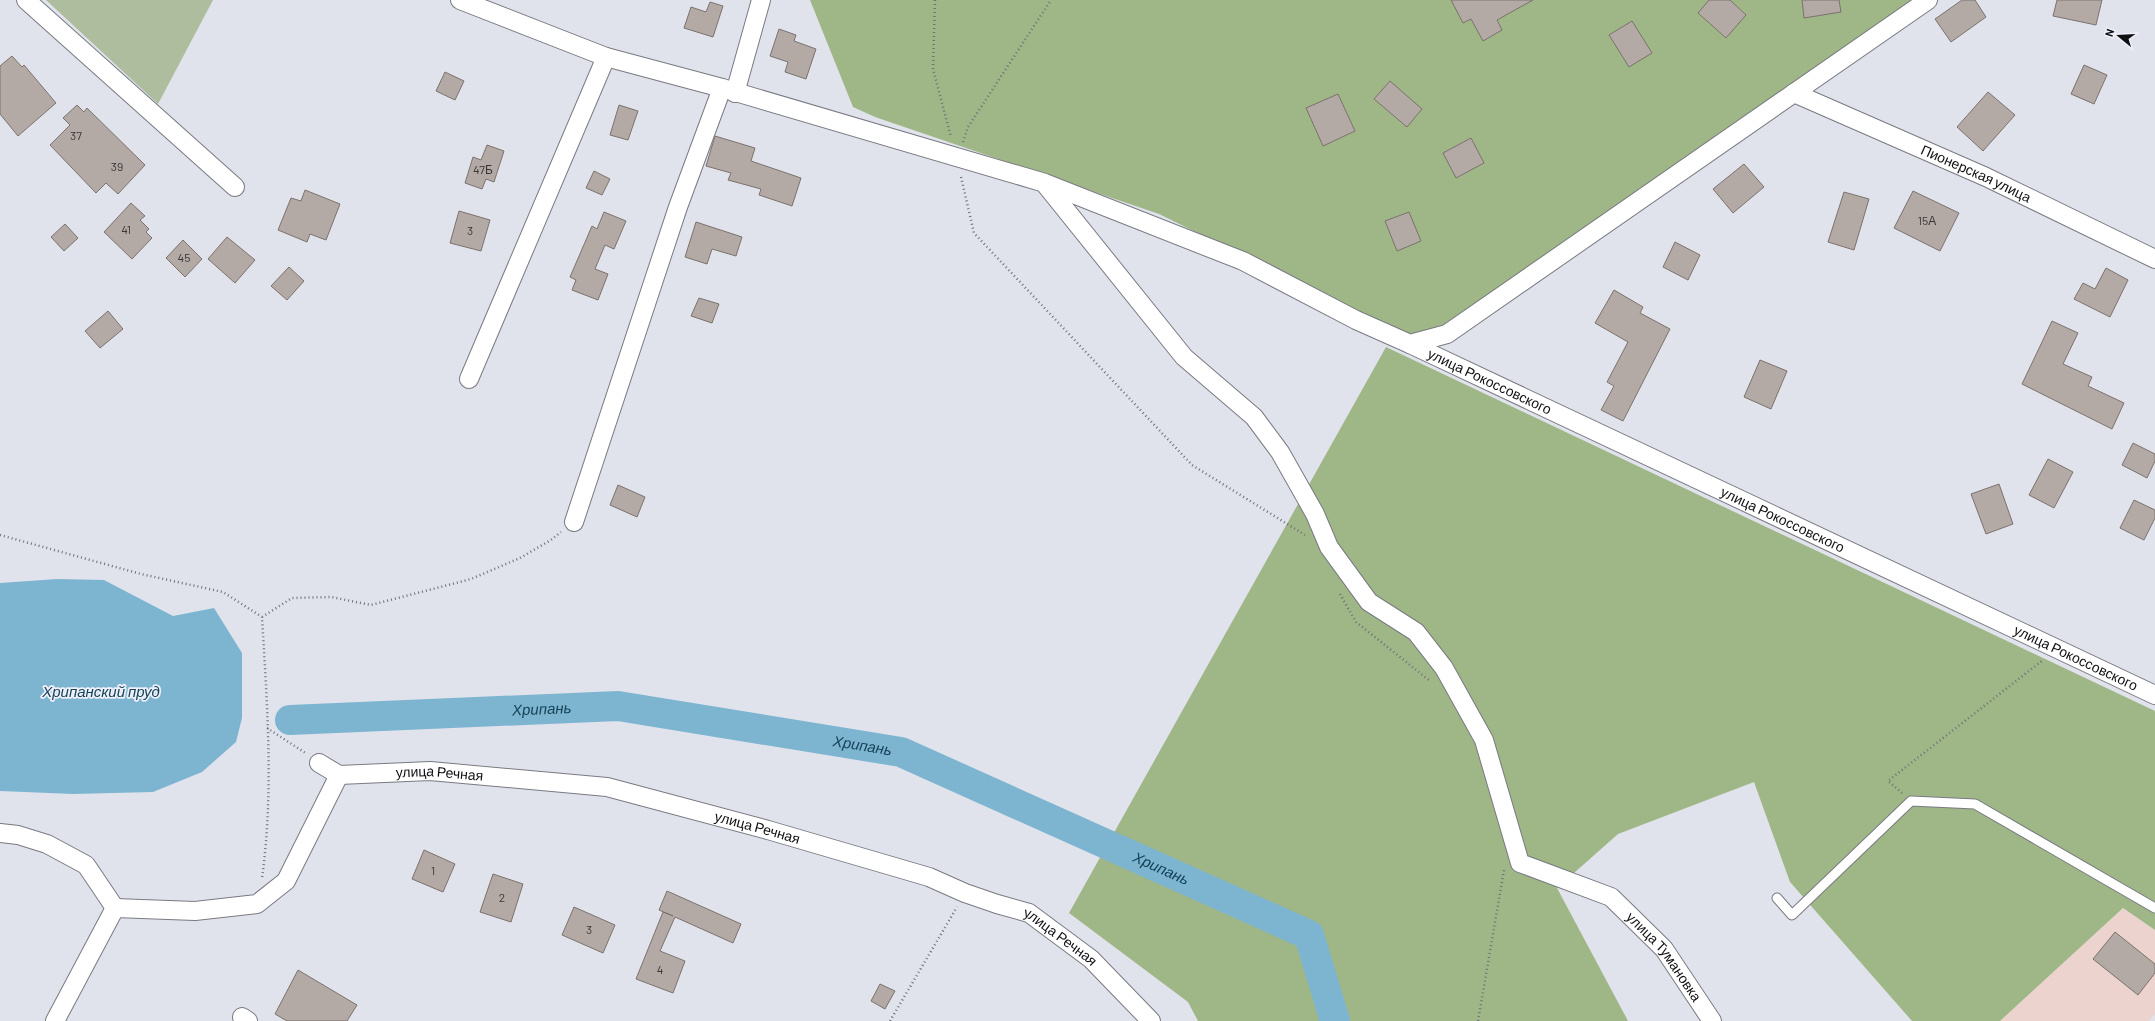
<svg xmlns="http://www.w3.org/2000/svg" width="2155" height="1021" viewBox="0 0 2155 1021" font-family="Barlow,sans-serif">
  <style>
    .industrial { fill: #edd3ce }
    .green { fill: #adbd9e }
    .forest { fill: #9fb687 }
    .water { fill: #7db5d1 }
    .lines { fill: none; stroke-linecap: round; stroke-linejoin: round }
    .river { stroke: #7db5d1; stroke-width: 30 }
    .building { fill: #b3aaa5; stroke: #7b726d }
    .lane-casing { stroke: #797a82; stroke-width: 11 }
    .street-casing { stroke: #797a82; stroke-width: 20 }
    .path { stroke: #707177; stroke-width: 2.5; stroke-dasharray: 1 3; stroke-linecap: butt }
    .lane { stroke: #fff; stroke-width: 9 }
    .street { stroke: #fff; stroke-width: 18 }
    .labels { text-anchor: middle; stroke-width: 3.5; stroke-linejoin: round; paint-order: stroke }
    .number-label { font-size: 12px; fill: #393638 }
    .street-label { font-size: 14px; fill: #101013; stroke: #eff0fa }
    .water-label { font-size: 15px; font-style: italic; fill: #154358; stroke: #eff0fa }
  </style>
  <rect width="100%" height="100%" fill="#e1e3ec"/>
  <path class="industrial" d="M2123,908L2155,930V1014L2149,1021H2000Z"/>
  <path class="green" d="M46,0H213L158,104Z"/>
  <path class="forest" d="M810,0H1913L1443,329L1405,335L1159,214L875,117L853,107Z
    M1386,347L2155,711V930L2123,908L2000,1021H1912L1790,882L1754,782L1618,834L1557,888L1628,1021H1198L1188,1002L1069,913Z"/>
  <path class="water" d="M57,579L104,580L173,616L214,608L242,653V718L236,742L202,772L153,792L73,794L0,791V583Z"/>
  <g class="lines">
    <path class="river" id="s1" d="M290,720L618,706L901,752L1309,935L1335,1021"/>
  </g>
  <path class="building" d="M1451,0H1533L1497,20L1502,30L1483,41L1471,19L1463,23Z
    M1709,0H1730L1746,15L1726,38L1698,13Z
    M1802,0H1839L1841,12L1804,18Z
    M1962,0H1975L1986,17L1951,42L1935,19Z
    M2057,0H2102L2096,25L2053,16Z
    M710,2L723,6L713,37L684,28L691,7L706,12Z
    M1632,21L1652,53L1629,67L1609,35Z
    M779,29L796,35L794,41L816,49L806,79L785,72L788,62L770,56Z
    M12,56L22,67L24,65L56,103L18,136L0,114V66Z
    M2084,65L2107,75L2094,104L2071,94Z
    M445,72L464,81L455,100L436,91Z
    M1390,81L1422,109L1407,127L1374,99Z
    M1988,92L2015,115L1983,151L1957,127Z
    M1338,94L1355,131L1323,146L1306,108Z
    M77,105L84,112L87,108L145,165L118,194L106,183L96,193L50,145L70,125L63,118Z
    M619,105L638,111L628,140L610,135Z
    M715,136L755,148L751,161L801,178L792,206L759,195L761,189L728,180L731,173L706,166Z
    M1471,138L1484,163L1456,178L1443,153Z
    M487,145L504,151L494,182L486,179L482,189L465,183L473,157L481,160Z
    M1744,164L1764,187L1733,213L1713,189Z
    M594,171L610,179L602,195L586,188Z
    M305,190L340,204L326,240L310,234L307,242L278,230L291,198L301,201Z
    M1913,191L1959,213L1940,251L1894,228Z
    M1844,192L1869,199L1854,250L1828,242Z
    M131,203L145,216L140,220L149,229L146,232L152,238L132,259L104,232Z
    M459,211L490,220L481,251L450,243Z
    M604,212L626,221L614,249L605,245L595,269L608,274L598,300L572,290L576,280L570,277L592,226L597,229Z
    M1409,212L1421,241L1397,251L1385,221Z
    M696,222L742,237L736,256L712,249L707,264L685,257Z
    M65,224L78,238L64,251L51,237Z
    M227,237L255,260L235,283L208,259Z
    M183,240L202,259L185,277L166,258Z
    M1675,242L1700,255L1688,280L1663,267Z
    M289,267L304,281L287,300L271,286Z
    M2106,268L2128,280L2110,317L2074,299L2083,283L2095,289Z
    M1614,290L1643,307L1640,313L1670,329L1623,421L1601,410L1614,386L1607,382L1628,342L1595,323Z
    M699,298L719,304L712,323L691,316Z
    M108,311L123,329L100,348L85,331Z
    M2052,321L2078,333L2063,364L2092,377L2088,386L2124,403L2112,429L2022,384Z
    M1760,360L1787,371L1771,409L1744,397Z
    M2133,443L2155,454V461L2147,478L2122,465Z
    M2048,459L2073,472L2054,508L2029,495Z
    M1999,484L2013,524L1986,534L1971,494Z
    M618,485L645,497L637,517L610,505Z
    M2134,500L2155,510V518L2144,540L2120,528Z
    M424,850L455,864L443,892L412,879Z
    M493,874L523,884L511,922L480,912Z
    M667,891L741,924L733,943L675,917L660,951L685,961L673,993L636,979L663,912L673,916L659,910Z
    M574,907L615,925L603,953L562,935Z
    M2115,932L2155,964V973L2138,995L2093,959Z
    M298,970L357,1005L347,1021H287L275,1014Z
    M880,984L895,991L885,1009L871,1001Z"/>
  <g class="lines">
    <defs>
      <path id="lane" d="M1777,898L1792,915L1911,801L1975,804L2155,908"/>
      <g id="street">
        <path d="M26,0L235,187"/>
        <path d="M460,0L606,57L722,88L1045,183L1243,261L1356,320L1410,344L1447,334L1928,0"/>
        <path d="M735,93L761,0"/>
        <path id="s2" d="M1794,93L1986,177L2155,259"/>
        <path id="s3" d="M1045,184L1184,357L1254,417L1280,452L1315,514L1329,547L1369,602L1416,632L1444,668L1484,740L1520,863L1611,897L1664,949L1712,1021"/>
        <path id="s4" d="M1410,344L2155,695"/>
        <path d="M469,379L606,57"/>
        <path d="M574,522L678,207L722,88"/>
        <path id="s5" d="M319,763L339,775L430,771L607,787L768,830L929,877L965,893L997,904L1029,913L1091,959L1151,1021"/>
        <path d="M0,833L18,835L47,844L86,865L115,908"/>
        <path d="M115,908L195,911L257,904L286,881L339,775"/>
        <path d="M242,1017L248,1021"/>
        <path d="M55,1021L115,908"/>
      </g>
    </defs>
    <use href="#lane" class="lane-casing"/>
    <use href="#street" class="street-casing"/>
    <path class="path" d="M935,0L933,69L951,137
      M963,142L968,127L1051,0
      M961,177L974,233L1192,465L1305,535
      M0,535L141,574L223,592L262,617C267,703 274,792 262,878
      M1340,594L1356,622L1430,681
      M262,617L292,598L331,597L371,605L471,579L520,558L551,540L561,532
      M267,728L307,754
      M1902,793L1888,781L2043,660
      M890,1021L957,907
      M1478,1021L1504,870"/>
    <use href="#lane" class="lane"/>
    <use href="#street" class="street"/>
  </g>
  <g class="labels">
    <g class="number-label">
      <text x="76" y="140">37</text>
      <text x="117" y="171">39</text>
      <text x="483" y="174">47Б</text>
      <text x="1927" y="225">15А</text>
      <text x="126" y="234">41</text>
      <text x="470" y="235">3</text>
      <text x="184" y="262">45</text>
      <text x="433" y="875">1</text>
      <text x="502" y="902">2</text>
      <text x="589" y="934">3</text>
      <text x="660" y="974">4</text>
    </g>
    <g class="street-label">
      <text dy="5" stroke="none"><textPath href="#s2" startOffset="199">Пионерская улица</textPath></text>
      <text dy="5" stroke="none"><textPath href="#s4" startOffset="88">улица Рокоссовского</textPath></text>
      <text dy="5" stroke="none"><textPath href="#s4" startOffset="412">улица Рокоссовского</textPath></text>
      <text dy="5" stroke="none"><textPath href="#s4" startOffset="736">улица Рокоссовского</textPath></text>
      <text dy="5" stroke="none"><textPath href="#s5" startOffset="124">улица Речная</textPath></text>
      <text dy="5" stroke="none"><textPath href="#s5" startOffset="448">улица Речная</textPath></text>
      <text dy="5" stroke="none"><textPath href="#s5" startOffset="772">улица Речная</textPath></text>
      <text dy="5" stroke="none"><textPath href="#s3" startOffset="1022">улица Тумановка</textPath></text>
    </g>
    <g class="water-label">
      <text x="101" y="697">Хрипанский пруд</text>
      <text dy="5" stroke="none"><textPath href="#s1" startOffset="252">Хрипань</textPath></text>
      <text dy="5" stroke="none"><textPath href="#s1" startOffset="576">Хрипань</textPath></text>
      <text dy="5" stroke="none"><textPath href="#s1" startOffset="900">Хрипань</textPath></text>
    </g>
  </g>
  <g transform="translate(2119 36) rotate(288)" stroke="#eff0fa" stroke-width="3" paint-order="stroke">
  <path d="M0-3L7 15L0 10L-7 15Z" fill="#101013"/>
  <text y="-6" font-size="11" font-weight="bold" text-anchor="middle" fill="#101013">N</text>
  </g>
</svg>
